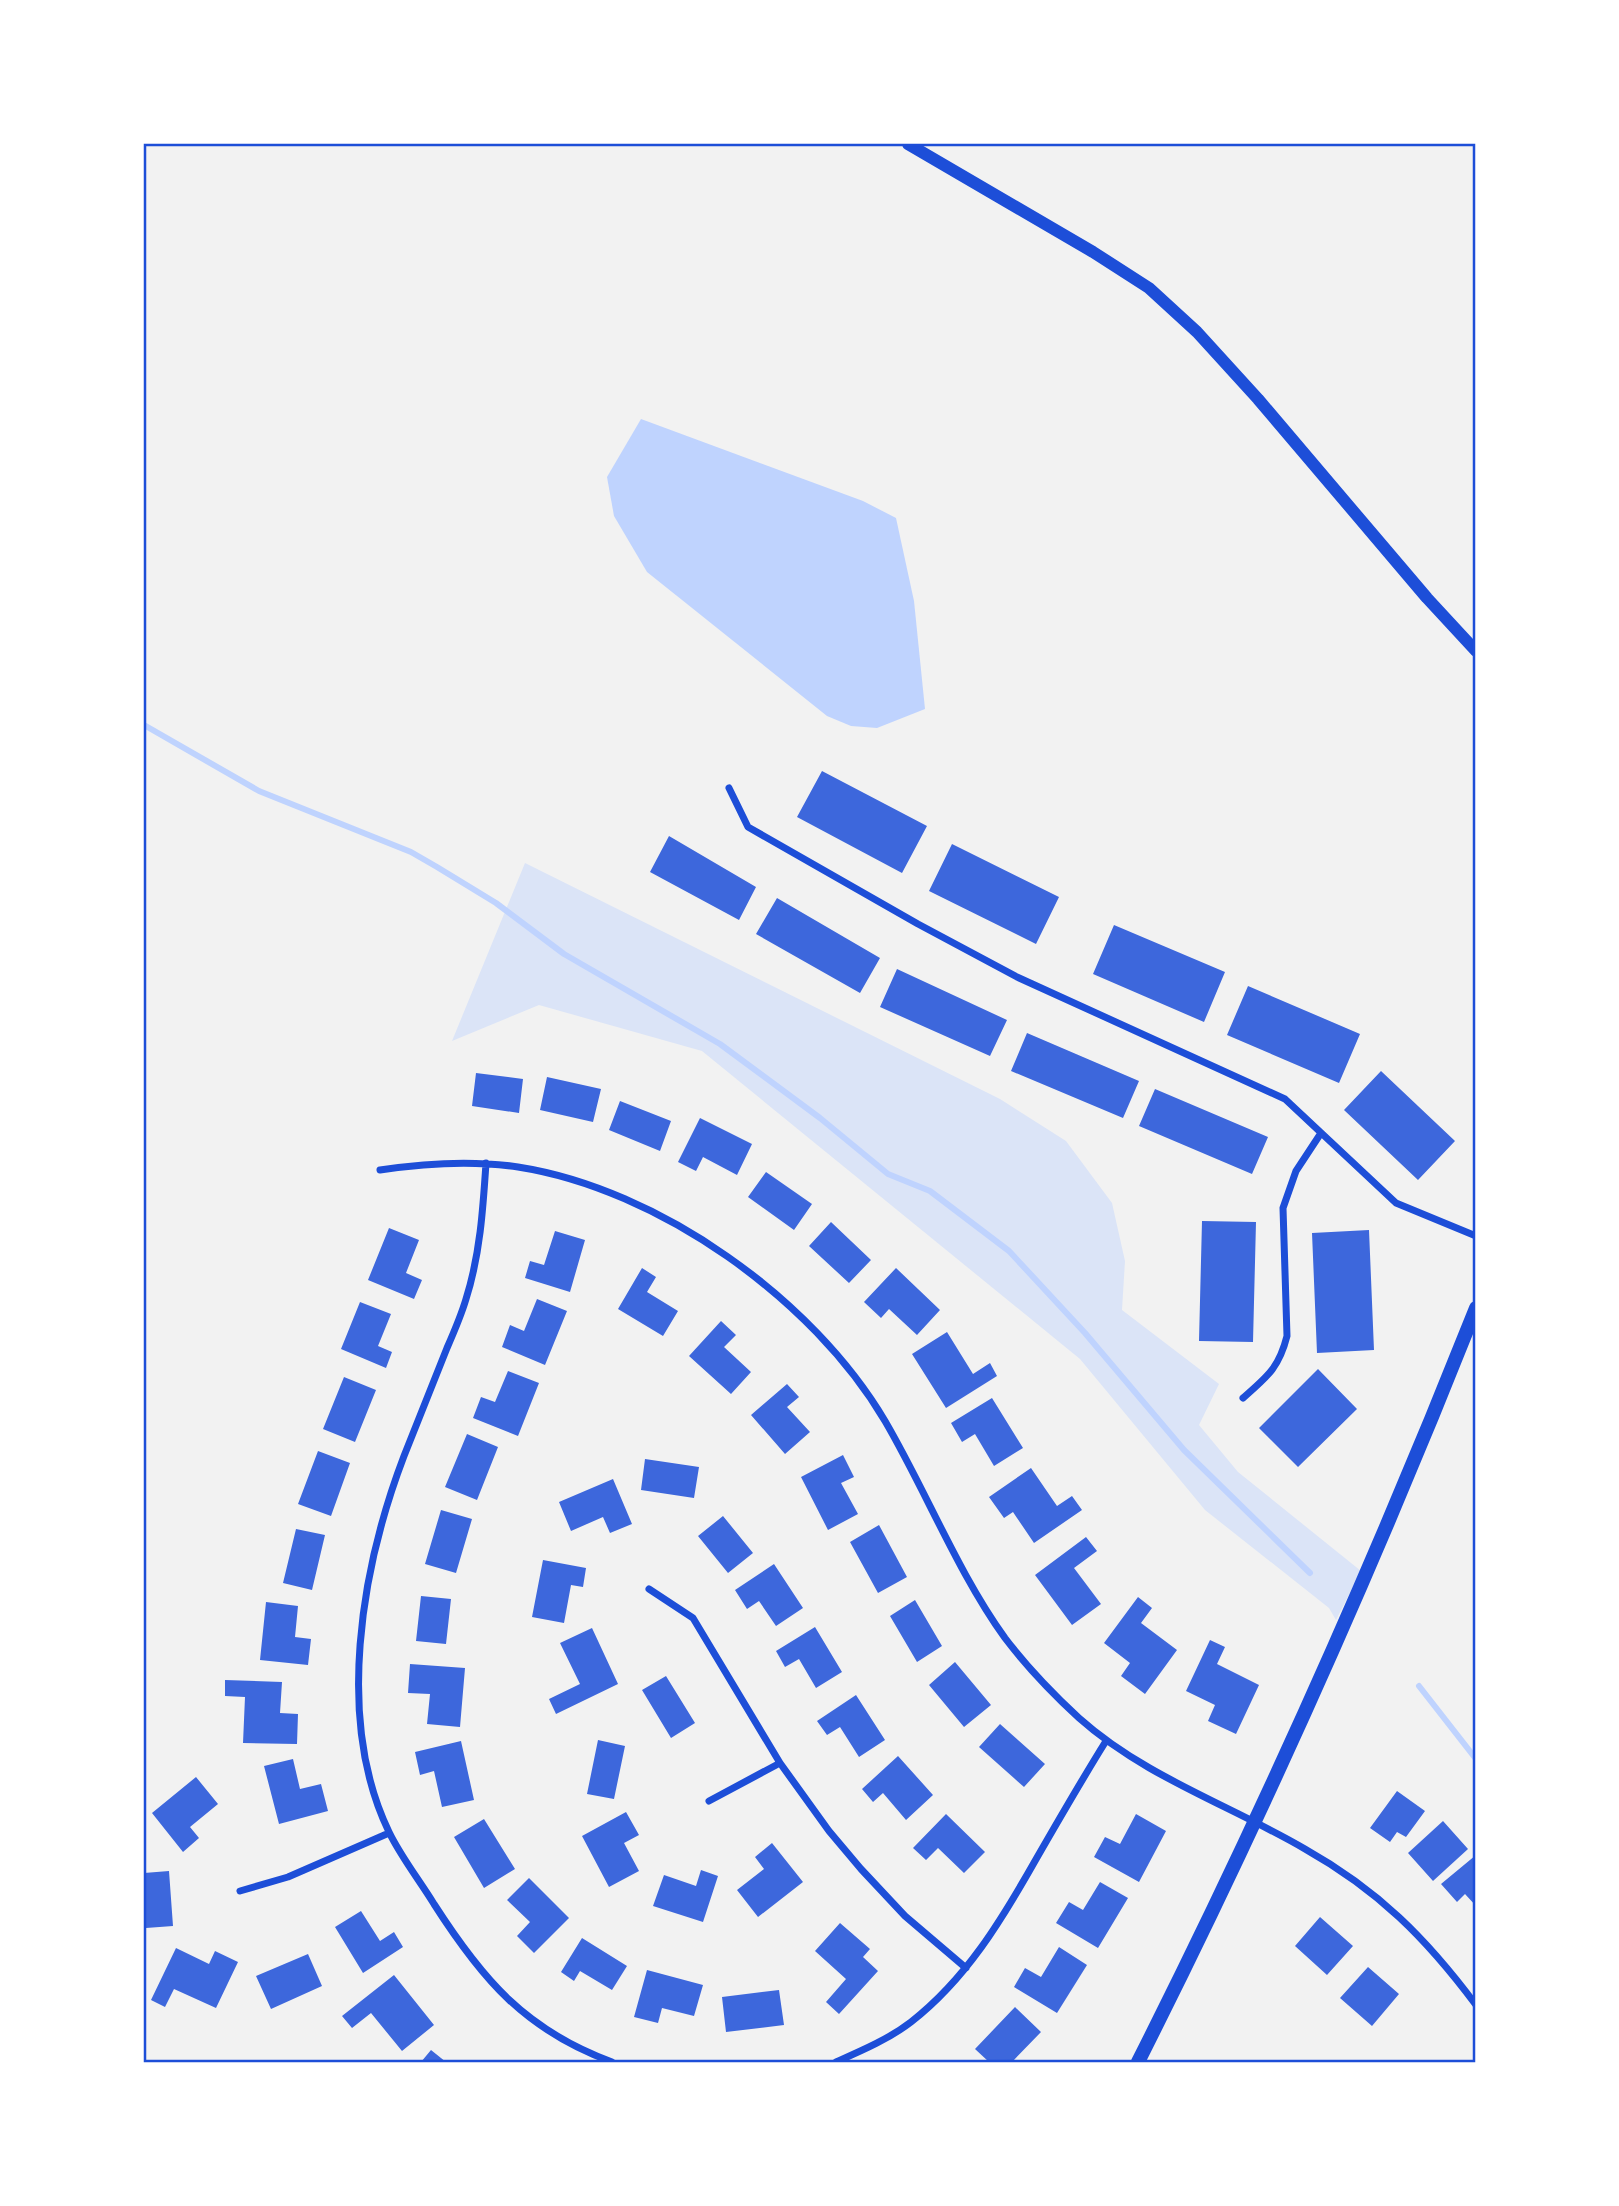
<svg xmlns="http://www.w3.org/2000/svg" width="1619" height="2206" viewBox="0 0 1619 2206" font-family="'Times New Roman',serif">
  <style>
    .green { fill: #dbe4f7 }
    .water { fill: #bfd3fe }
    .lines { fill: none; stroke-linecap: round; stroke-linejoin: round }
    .stream { stroke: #bfd3fe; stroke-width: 6 }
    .building { fill: #3d67dc }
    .minor { stroke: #1d4ed8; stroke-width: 7 }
    .tertiary { stroke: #1d4ed8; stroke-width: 12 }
    .secondary { stroke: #1d4ed8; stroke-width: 14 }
    .neatline { fill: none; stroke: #1d4ed8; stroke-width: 2.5 }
  </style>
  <rect width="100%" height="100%" fill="#f2f2f2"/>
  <path class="green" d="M525,863L1000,1099L1066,1141L1112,1203L1125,1261L1122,1310L1219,1384L1199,1425L1238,1472L1361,1571L1336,1620L1329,1608L1205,1510L1080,1359L702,1051L539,1005L452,1041Z"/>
  <path class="water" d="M641,419L863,501L896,518L914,601L925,709L877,728L851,726L827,716L647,572L614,516L607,477Z"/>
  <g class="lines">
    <path class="stream" d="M144,725L259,791L411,852L437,867L496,903L564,954L720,1044L820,1118L888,1174L930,1191L1009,1251L1085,1333L1184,1450L1310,1573
      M1419,1686L1476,1759"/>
  </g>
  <path class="building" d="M822,771L927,826L902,873L797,817Z
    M669,836L756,887L739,920L650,872Z
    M952,844L1059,897L1036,944L929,891Z
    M777,898L880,958L860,993L756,934Z
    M1114,925L1225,972L1204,1022L1093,974Z
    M897,969L1007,1020L990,1056L880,1007Z
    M1248,986L1360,1034L1339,1083L1227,1035Z
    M1027,1033L1139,1081L1123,1118L1011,1071Z
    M1381,1071L1455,1141L1418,1180L1344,1110Z
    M476,1073L523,1079L519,1113L472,1106Z
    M547,1077L601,1089L593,1122L540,1110Z
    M1155,1089L1268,1137L1252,1174L1139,1126Z
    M620,1101L671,1121L660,1151L609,1130Z
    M700,1118L752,1144L737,1175L703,1157L696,1171L678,1162Z
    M766,1172L812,1204L794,1230L748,1197Z
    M1202,1221L1256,1222L1253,1342L1199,1341Z
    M831,1222L871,1260L849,1283L809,1246Z
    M389,1228L419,1240L406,1273L422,1280L414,1299L368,1280Z
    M1369,1230L1374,1350L1317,1353L1312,1233Z
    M555,1231L585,1240L570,1292L525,1278L530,1261L544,1265Z
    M642,1268L656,1277L647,1292L678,1311L663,1336L618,1309Z
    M896,1268L940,1310L917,1335L889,1309L881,1318L864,1302Z
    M537,1299L567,1311L545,1365L502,1347L510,1325L524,1331Z
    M360,1302L391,1314L378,1346L392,1352L386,1368L341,1349Z
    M721,1321L736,1335L724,1347L751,1372L731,1394L689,1356Z
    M947,1332L973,1374L990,1363L997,1376L946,1408L912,1354Z
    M1318,1369L1357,1409L1298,1467L1259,1428Z
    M508,1371L539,1383L518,1436L473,1418L481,1397L495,1402Z
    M344,1377L376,1390L355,1442L323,1429Z
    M787,1384L799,1397L787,1407L810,1432L785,1454L751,1415Z
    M992,1398L1023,1448L994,1466L975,1434L962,1442L951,1423Z
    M467,1434L498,1447L477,1500L445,1487Z
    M318,1451L350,1463L331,1516L298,1504Z
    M843,1455L854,1477L841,1483L858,1514L828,1530L801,1477Z
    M645,1459L699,1467L694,1498L641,1490Z
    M1031,1468L1057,1506L1072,1496L1082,1510L1034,1543L1013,1512L1004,1518L989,1497Z
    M613,1479L632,1524L610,1533L603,1517L571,1531L559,1502Z
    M441,1510L472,1519L456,1573L425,1564Z
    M723,1516L753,1553L728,1573L698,1536Z
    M879,1525L907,1577L878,1593L850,1542Z
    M296,1529L325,1535L312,1590L283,1583Z
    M1086,1537L1097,1551L1074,1568L1101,1604L1072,1625L1035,1575Z
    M543,1560L586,1568L583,1587L571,1585L564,1623L532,1617Z
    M774,1564L803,1608L776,1626L759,1601L747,1609L735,1590Z
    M421,1596L451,1599L446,1644L416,1641Z
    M1138,1597L1152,1608L1141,1623L1177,1650L1145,1694L1121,1676L1130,1663L1104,1643Z
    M915,1600L942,1646L917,1662L890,1616Z
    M266,1602L298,1606L295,1637L311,1639L308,1665L260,1660Z
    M815,1627L842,1672L816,1688L799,1659L785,1667L776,1651Z
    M592,1628L618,1684L556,1714L549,1699L580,1684L560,1643Z
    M1210,1640L1225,1647L1217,1664L1259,1685L1236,1734L1208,1721L1215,1705L1186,1691Z
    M955,1662L991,1705L964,1727L929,1685Z
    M410,1664L465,1668L460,1727L427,1724L430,1694L408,1693Z
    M666,1676L695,1723L671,1738L642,1690Z
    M225,1680L282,1682L280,1713L298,1714L297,1744L243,1743L245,1697L225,1696Z
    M856,1695L885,1740L859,1757L840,1727L827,1735L817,1721Z
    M1000,1724L1045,1764L1024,1787L979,1747Z
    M598,1740L625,1746L614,1799L587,1794Z
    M461,1741L474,1800L442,1807L434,1771L420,1775L415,1752Z
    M898,1756L933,1795L906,1820L883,1793L873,1802L862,1789Z
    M293,1759L300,1789L321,1784L328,1811L279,1824L264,1766Z
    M196,1777L218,1804L190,1827L199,1838L183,1852L152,1813Z
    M1397,1791L1425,1811L1406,1837L1397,1832L1390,1842L1370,1828Z
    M626,1812L639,1835L624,1843L639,1871L609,1887L582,1836Z
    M946,1814L985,1852L964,1873L938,1848L926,1860L913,1848Z
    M1136,1814L1166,1831L1139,1882L1094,1857L1105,1837L1120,1844Z
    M484,1819L515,1869L484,1888L454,1837Z
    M1443,1821L1468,1849L1433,1881L1408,1853Z
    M772,1843L803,1882L758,1917L737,1890L764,1869L755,1857Z
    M1476,1855V1906L1465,1894L1457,1902L1441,1884Z
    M701,1870L718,1876L703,1922L653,1906L664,1875L696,1886Z
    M169,1871L173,1926L146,1928L144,1911V1873Z
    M529,1878L569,1918L534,1953L517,1936L530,1922L507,1900Z
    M1100,1882L1128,1898L1098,1948L1056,1923L1069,1902L1083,1910Z
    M361,1911L380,1941L394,1932L403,1947L363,1973L335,1927Z
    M1320,1917L1353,1946L1327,1975L1295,1946Z
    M840,1923L870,1949L863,1957L878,1971L839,2014L826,2002L846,1979L815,1951Z
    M582,1938L627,1966L612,1990L580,1971L574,1981L561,1972Z
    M1059,1947L1087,1965L1057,2013L1014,1987L1025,1968L1041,1977Z
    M176,1948L209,1964L215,1951L238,1962L216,2008L174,1989L165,2007L151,2000Z
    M308,1954L322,1986L271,2009L256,1976Z
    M1368,1967L1399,1994L1372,2026L1340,1998Z
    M647,1970L703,1985L694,2016L662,2008L658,2023L634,2017Z
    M394,1975L434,2025L402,2051L371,2013L352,2028L342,2016Z
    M779,1990L784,2025L726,2032L722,1997Z
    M1015,2007L1041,2032L1012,2062H989L975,2049Z
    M431,2050L446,2062H421Z"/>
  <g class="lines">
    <path class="minor" d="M729,788L748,827L918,924L1017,977L1285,1099L1396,1203L1476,1236
      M486,1163C483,1209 480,1255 466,1299C461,1316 454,1332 447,1348C433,1384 418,1420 404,1456C361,1569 335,1720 389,1832C401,1857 420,1881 434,1904C482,1979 525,2030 612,2062
      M380,1170C426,1163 472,1160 518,1167C659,1189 813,1299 885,1421C926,1491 958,1573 1005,1638C1027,1667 1052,1693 1079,1718C1145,1777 1230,1805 1305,1849C1378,1890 1426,1938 1476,2005
      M1243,1398C1267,1377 1279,1368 1287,1336L1283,1208L1296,1171L1321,1133
      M649,1589L693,1618L780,1763L829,1831L861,1869L905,1916L966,1968
      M709,1801L780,1763
      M240,1891L288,1877L389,1833
      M836,2062C861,2051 889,2039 911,2022C966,1979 1001,1921 1035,1861C1058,1821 1081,1781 1106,1741"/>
    <path class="tertiary" d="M908,144L1093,252L1149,288L1197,332L1258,399L1427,598L1476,651"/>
    <path class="secondary" d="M1138,2062C1262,1816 1374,1565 1476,1308"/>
  </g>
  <rect width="1619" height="2206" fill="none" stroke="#ffffff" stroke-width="290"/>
  <rect x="145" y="145" width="1329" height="1916" class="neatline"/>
</svg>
